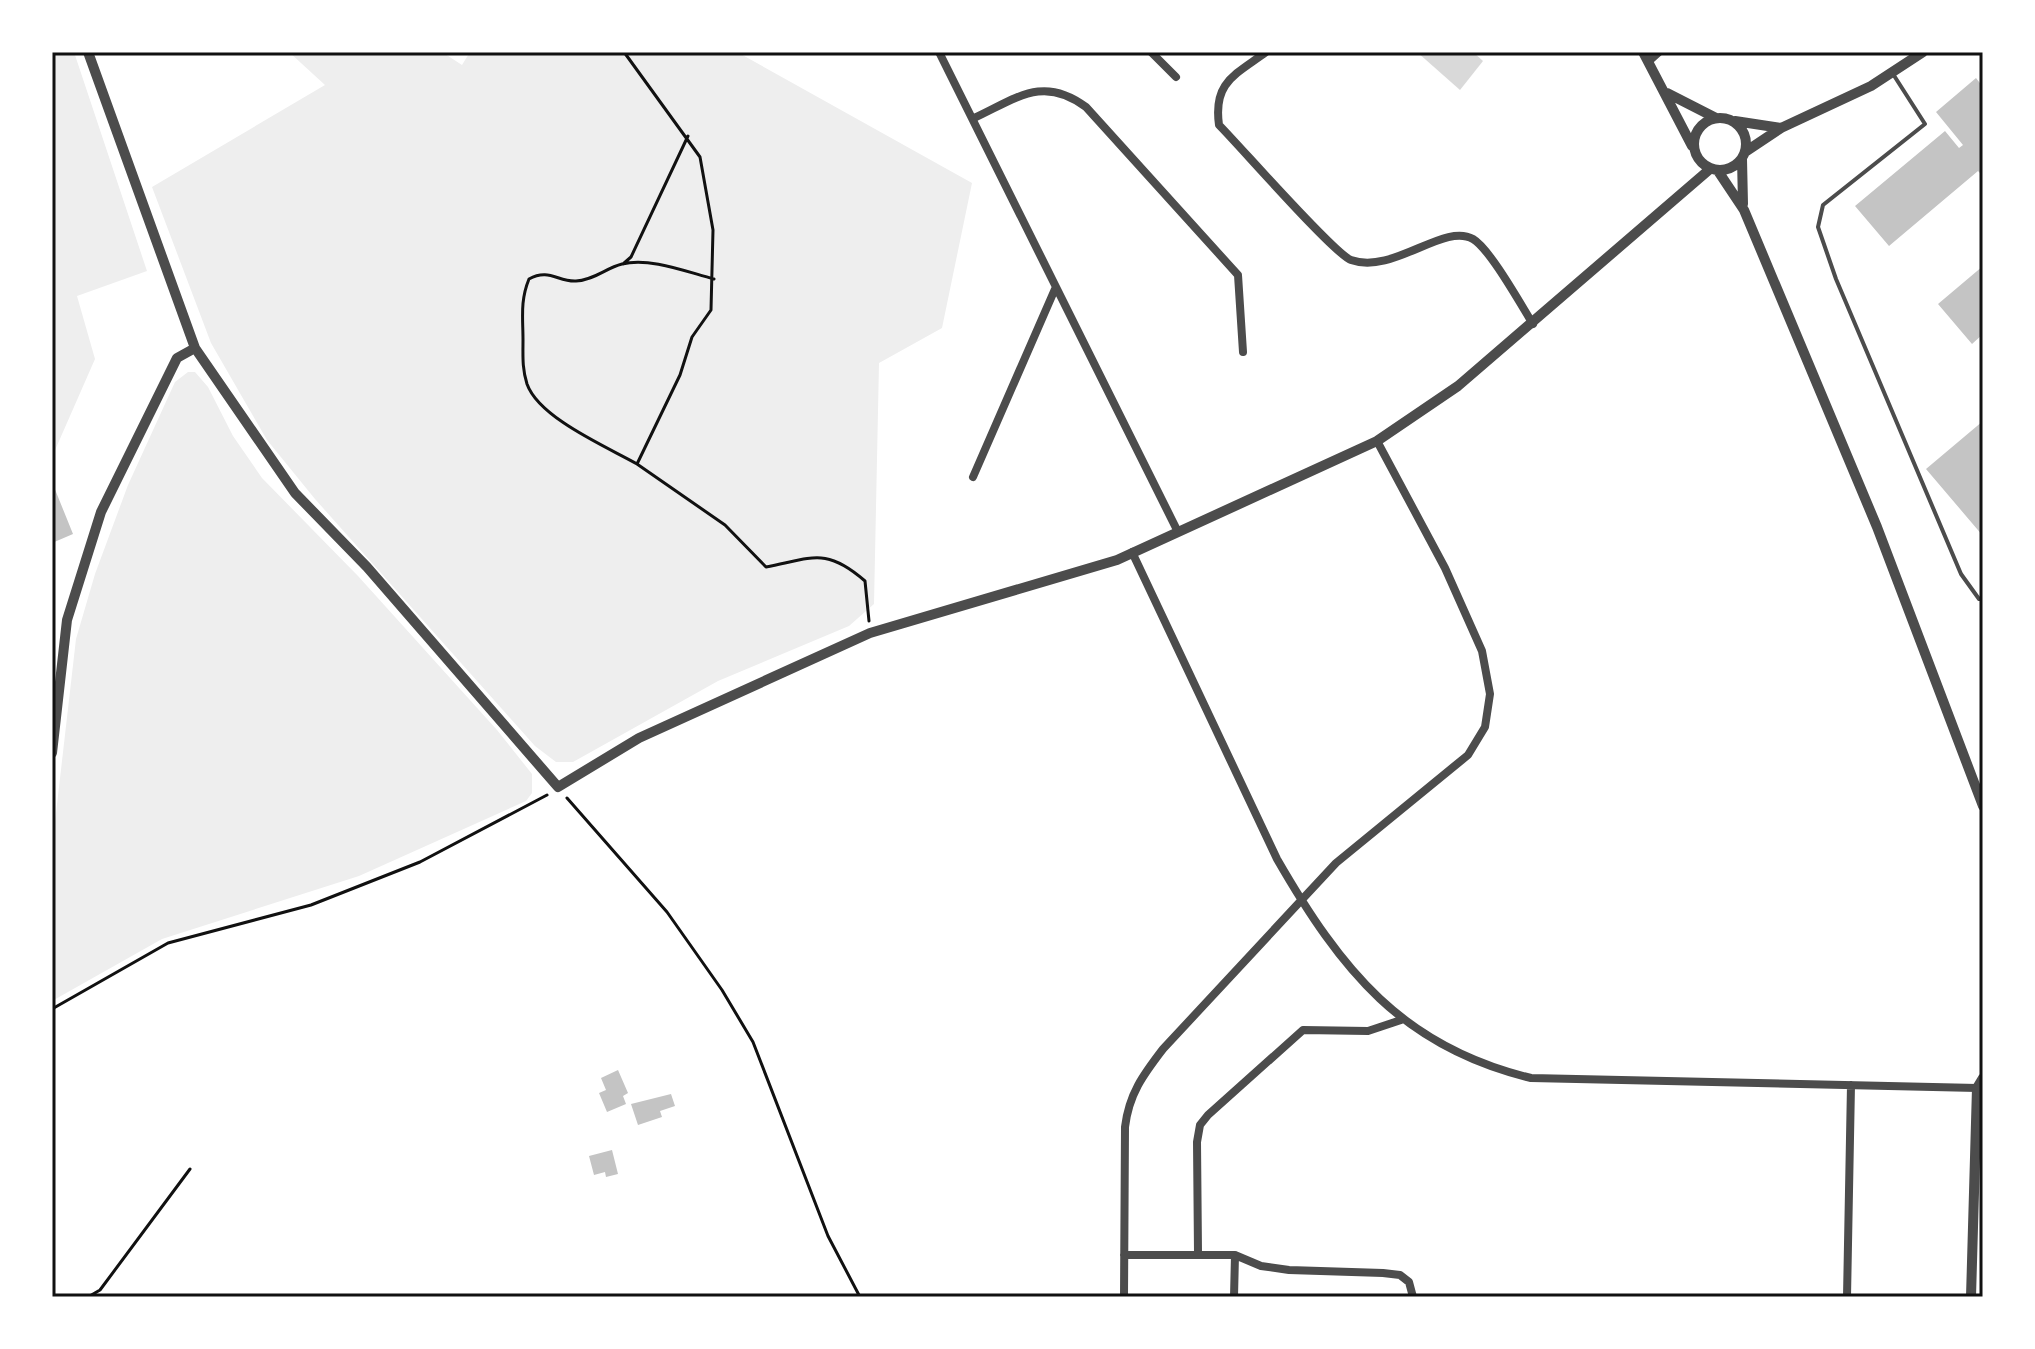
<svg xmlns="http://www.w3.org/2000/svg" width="2035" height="1349" viewBox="0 0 2035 1349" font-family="'Noto Serif',serif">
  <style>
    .green { fill: #eee }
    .water { fill: #d9d9d9 }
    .building { fill: #c4c4c4 }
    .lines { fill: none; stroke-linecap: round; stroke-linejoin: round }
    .path { stroke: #111; stroke-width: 3 }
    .service { stroke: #4c4c4c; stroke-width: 4 }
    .minor { stroke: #4c4c4c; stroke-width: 8 }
    .tertiary { stroke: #4c4c4c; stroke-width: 10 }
    .neatline { fill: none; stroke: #111; stroke-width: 3 }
  </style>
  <rect width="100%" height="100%" fill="#fff"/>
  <path class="green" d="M52,52H74L147,271L77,296L95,359L52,457Z
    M289,52H442L462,65L470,52H737L972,183L942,328L879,363L874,604L849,626L718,681L573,762H556L535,746L315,499L267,440L211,343L152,187L325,85Z
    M188,372H195L208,387L233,436L262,478L358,576L497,730L532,774V793L526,801L359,876L162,939L52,1001V848L76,639L95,574L128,485L175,382Z"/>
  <path class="water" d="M1417,52H1473L1483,61L1460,90Z"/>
  <path class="building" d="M1976,78L1983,87V176L1978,171L1889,246L1855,206L1945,131L1959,148L1963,145L1936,112Z
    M1983,266V334L1972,344L1938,304Z
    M1983,421V536L1926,469Z
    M52,482L73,534L52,543Z
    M618,1070L628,1093L623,1096L626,1104L607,1112L599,1093L606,1090L601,1078Z
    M671,1094L675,1106L660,1111L662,1117L638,1125L631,1104Z
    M612,1150L618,1174L606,1177L605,1172L594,1175L589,1156Z"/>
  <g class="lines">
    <path class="path" d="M624,52L700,157L713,230L711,310L692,337L680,375L637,464L725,525L766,567C813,558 826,547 865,581L869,621
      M623,264L631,257L688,136
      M637,464C607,447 539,418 527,384C522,368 523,356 523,340C523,318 520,301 529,279C549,268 558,282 576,281C594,280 606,268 622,264C650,257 687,272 714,279
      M567,798L667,912L722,990L753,1042L828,1236L860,1297
      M52,1009L168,943L311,905L420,862L547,795
      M88,1297L100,1290L190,1169"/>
    <path class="service" d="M1893,74L1925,124L1823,205L1818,227L1836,279L1961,574L1979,599L1983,598"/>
    <path class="minor" d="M939,52L1178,532
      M1151,52L1176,77
      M1266,52C1235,75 1213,82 1219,125C1239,145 1334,254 1351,260C1393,275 1444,222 1473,239C1490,249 1521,305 1533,324
      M1649,61L1659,52
      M974,118C1017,98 1043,75 1086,107L1238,275L1243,352
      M973,477L1055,289
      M1132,552L1277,859C1341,970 1402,1047 1531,1078L1977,1088
      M1198,1253L1197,1142L1200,1125L1208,1115L1303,1030L1368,1031L1401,1020
      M1124,1255H1235L1261,1266L1289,1270L1383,1273L1400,1275L1409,1282L1413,1297
      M1124,1297L1125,1127C1129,1094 1143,1075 1163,1049L1336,863L1468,755L1485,727L1490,694L1482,651L1445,568L1377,441
      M1234,1297L1235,1255
      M1847,1297L1851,1085"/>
    <path class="tertiary" d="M88,52L195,348L295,493L367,567L558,787L639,738L870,633L1117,560L1377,441L1458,386L1710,169
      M1643,52L1692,146
      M1667,93L1716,118
      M1694 144a26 26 0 1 1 52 0a26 26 0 1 1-52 0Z
      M1735,121L1781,128
      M1745,152L1781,128L1871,86L1923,52
      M1742,159L1743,204
      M1718,171L1744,210L1877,527L1983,806
      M52,753L67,620L101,512L177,358L195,348
      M1971,1297L1977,1088L1983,1078"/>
  </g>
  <rect width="2035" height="1349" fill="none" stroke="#ffffff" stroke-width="108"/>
  <rect x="54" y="54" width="1927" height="1241" class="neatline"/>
</svg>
